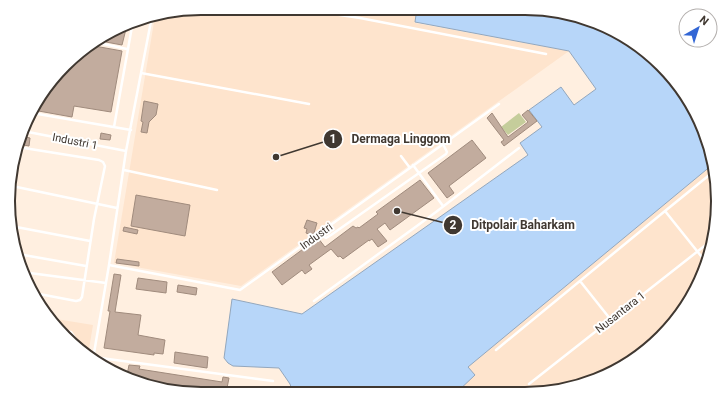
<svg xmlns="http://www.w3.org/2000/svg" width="726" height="402" viewBox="0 0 726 402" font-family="Roboto,sans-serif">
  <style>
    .built { fill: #fee4cd }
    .green { fill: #c5cd9b }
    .water { fill: #b7d6f9; stroke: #93a7bd }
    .building { fill: #c2ac9e; stroke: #a08b7d }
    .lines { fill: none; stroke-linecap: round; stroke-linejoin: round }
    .lane { stroke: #fff; stroke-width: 2.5 }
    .labels { text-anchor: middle; stroke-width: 4; stroke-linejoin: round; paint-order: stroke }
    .street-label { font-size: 11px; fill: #403831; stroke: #fff }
    .rim { fill: none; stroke: #403831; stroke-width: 2 }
    .leader { fill: none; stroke: #403831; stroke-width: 1.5 }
    .callout-dot { fill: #403831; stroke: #fff; stroke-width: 1.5 }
    .mark-label { font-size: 12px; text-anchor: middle; font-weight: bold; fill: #fff }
    .callout-label { font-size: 12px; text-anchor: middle; font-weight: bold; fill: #403831; stroke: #fff; stroke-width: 4; stroke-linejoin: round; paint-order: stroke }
  </style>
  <rect width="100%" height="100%" fill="#ffefe0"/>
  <path class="built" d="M201,8H417L415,23L569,51L241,286L114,263L155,16Z
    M712,165L716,226L692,298L632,362L550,392L456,393L475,375L467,367Z
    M50,318L93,325L88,355L56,328Z"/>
  <path class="green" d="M519,113L526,122L508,135L501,127Z"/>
  <path class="water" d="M417,8H537L622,34L678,84L711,151L712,165L468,367L475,375L456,393H293L290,384L279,368L233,366L228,363L224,358L232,299L302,314L528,155L520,143L542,127L529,110L561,87L574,105L596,89L569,51L415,22Z"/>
  <path class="building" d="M127,25L122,45L106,42L107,35Z
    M89,45L122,51L111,112L74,106L72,117L33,110L41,94L84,48Z
    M144,101L158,104L156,115L149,122L147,133L141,132L143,122L141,121Z
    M528,110L537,121L504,146L501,142L504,140L487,118L492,113L508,137L528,122L522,115Z
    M101,133L111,135L110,140L100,139Z
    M21,136L30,138L29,146L18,144Z
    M472,140L486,158L449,186L454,193L447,198L428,173Z
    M420,180L434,198L390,230L385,223L377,229L387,241L378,247L372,239L369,241V240L343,259L340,256L338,257L331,249L309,265L312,269L305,274L302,270L282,285L272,272L318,238L325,247L353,226L356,228L358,227L359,228L378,214L376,212Z
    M136,195L190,205L185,236L131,226Z
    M307,220L317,223L314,233L312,235L306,233L307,229L304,228Z
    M124,227L138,230L137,234L123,231Z
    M117,259L139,262V266L116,263Z
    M114,274L121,275L115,312L141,315L138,335L165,340L163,354L154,353V355L104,348L110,311H108Z
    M138,278L167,282L166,293L136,289Z
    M178,285L197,288L196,295L177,292Z
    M175,352L208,357L207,368L174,363Z
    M129,365L140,366L139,369L222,382L223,377L229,378L226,393L189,394L127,375Z"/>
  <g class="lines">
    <path class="lane" d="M195,9L278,14H299L320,12L360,18L546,54
      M94,42L127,49
      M141,73L309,104
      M32,113L131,130
      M114,127L133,21
      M23,131L126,151
      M401,156L410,168
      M413,165L443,206
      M124,170L217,190
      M12,186L17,154L20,149L24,148L99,160L103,162L105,166L94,219L82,297L80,300L76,301L34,293
      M10,197L12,186L117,208
      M11,226L90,241
      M319,234L326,238L331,235L446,154L447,152L443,144
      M18,254L86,266
      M705,261L665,211L713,172
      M109,265L240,290L499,104
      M22,272L106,283
      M580,281L611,320
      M314,301L436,212L519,148
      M58,330L71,332L75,338V344
      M496,350L665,211
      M93,357L273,381
      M93,359L109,265L126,151L152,16
      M529,384L712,240"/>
  </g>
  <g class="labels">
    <g class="street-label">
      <text transform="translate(75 141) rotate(11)" y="4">Industri 1</text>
      <text transform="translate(316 236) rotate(-36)" y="4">Industri</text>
      <text transform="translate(620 312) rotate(-38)" y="4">Nusantara 1</text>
    </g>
  </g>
  <path d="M0 0H726V402H0ZM201 15H525A186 186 0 0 1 711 201V201A186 186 0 0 1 525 387H201A186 186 0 0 1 15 201V201A186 186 0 0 1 201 15Z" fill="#fff" fill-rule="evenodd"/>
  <path class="rim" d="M201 15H525A186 186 0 0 1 711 201V201A186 186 0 0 1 525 387H201A186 186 0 0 1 15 201V201A186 186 0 0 1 201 15Z"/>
  <path class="leader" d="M276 157L333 139M397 211L453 225"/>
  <g class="callout-dot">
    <circle cx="276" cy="157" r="4"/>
    <circle cx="397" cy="211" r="4"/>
    <circle cx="333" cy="139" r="10"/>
    <circle cx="453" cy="225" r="10"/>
  </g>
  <g class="mark-label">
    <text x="333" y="143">1</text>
    <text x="453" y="229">2</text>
  </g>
  <g class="callout-label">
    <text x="401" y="143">Dermaga Linggom</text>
    <text x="523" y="229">Ditpolair Baharkam</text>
  </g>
  <g transform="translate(698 28) rotate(39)"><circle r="19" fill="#ffffff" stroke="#b3afad"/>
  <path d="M0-3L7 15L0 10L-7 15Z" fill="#3266d5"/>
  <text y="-6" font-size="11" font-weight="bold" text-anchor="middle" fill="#403831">N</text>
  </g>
</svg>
